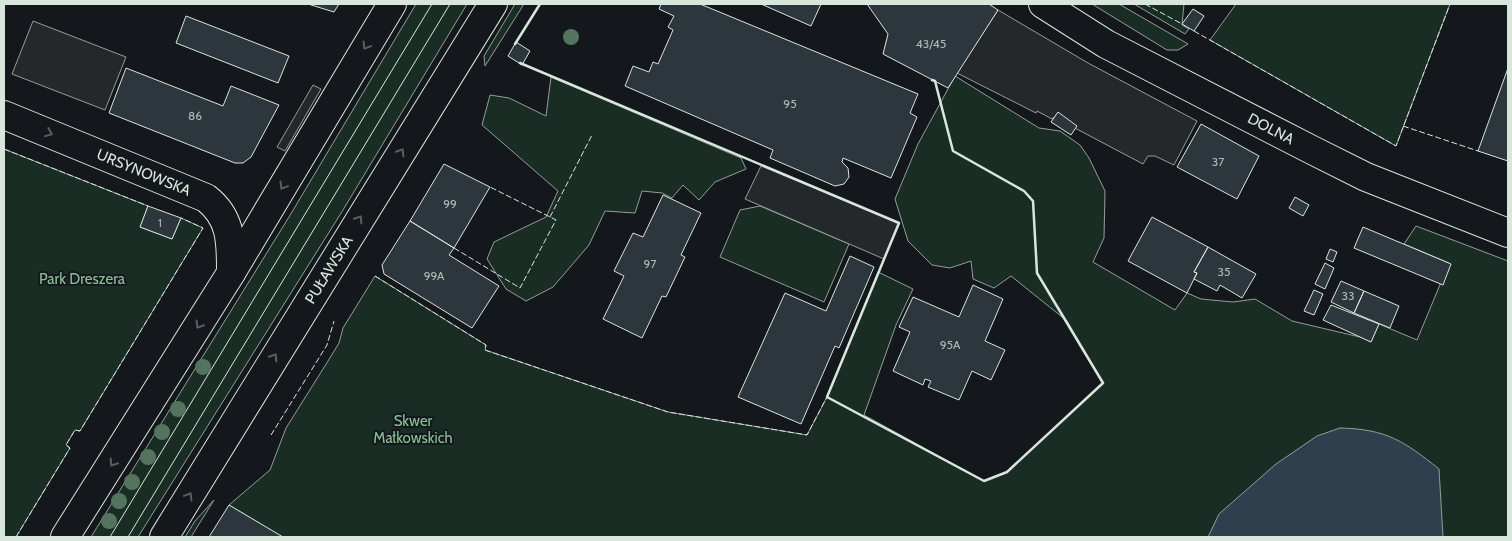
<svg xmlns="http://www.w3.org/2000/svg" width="1512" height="541" viewBox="0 0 1512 541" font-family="Cabin,sans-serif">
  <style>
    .green { fill: #1a2d24; stroke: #939e99 }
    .parking { fill: #24282b; stroke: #939e99 }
    .water { fill: #2f3f4d; stroke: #939e99 }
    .building { fill: #2c363c; stroke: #d8e6dc }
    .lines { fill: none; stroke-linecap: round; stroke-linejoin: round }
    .minor-casing { stroke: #d8e6dc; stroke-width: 30 }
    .major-casing { stroke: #d8e6dc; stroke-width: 30 }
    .minor { stroke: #14181c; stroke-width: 28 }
    .major { stroke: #14181c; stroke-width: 28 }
    .tram { stroke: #d8e6dc; stroke-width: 1 }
    .fence { stroke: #d8e6dc; stroke-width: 1; stroke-dasharray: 6 2.5; stroke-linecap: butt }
    .wall { stroke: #d8e6dc; stroke-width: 2.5 }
    .tree { fill: #55745f }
    .oneway { stroke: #59605f }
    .labels { text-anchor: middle; stroke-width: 4; stroke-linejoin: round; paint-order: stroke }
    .number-label { font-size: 12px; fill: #adbab4 }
    .street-label { font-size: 15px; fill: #d8e6dc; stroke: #14181c }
    .park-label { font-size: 15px; fill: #8ac095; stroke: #14181c }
  </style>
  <rect width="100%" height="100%" fill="#14181c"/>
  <path class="green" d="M416,4H467L343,210L138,537H91L289,217Z
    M515,4H524L485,66L484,56Z
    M1092,4H1119L1188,44L1178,50H1167Z
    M1134,4H1184L1182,25L1189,29L1185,34Z
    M1236,4H1450L1396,146L1210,40Z
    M955,76L1039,128L1060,131L1080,145L1089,158L1105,191L1104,238L1093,262L1175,310L1187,293L1201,299L1233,302L1255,299L1292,321L1360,337L1371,342L1379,324L1417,340L1449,263L1404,244L1416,226L1508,261V537H282L229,505L270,470L286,428L328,361L339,343L343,328L375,276L486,345L485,350L668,412L807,435L827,397L878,272L913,289L896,325L864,415L984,481L1007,472L1103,383L1067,321L1011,276L994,288L973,279L971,261L950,268L932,265L908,241L895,199L918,144Z
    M551,77L741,158L746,169L715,182L699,200L683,185L672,198L662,193L642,191L635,213L605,211L589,245L553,287L526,301L506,289L487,259L494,242L546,217L558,191L482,125L490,95L509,98L546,116Z
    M4,149L148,206L140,227L172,239L181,218L203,228L80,431L75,430L66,445L70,448L16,537H4Z
    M760,206L849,244L824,302L720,257L740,210Z
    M214,500L191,537H185L195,521Z"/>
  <path class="parking" d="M998,10L1088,63L1197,121L1174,165L1155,156H1148L1143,164L1054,117L1052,119L1037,111L1036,113L957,73Z
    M33,21L126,57L105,110L12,74Z
    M313,85L321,89L285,151L277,147Z
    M761,166L899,223L884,259L745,199Z"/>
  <path class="water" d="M1340,428C1386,429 1404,441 1439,469L1443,537H1208L1219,514L1276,464L1317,436Z"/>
  <path class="building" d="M308,4H339L334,12Z
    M661,4H700L918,94L910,113L917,117L891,178L843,158L842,162L848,168L849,177L844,184L835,186L770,158L773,150L625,86L633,66L649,72L653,62L658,64L673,30L668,27L674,16L659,9Z
    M761,4H821L811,26Z
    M867,4H989L998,10L948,88L883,54L888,34Z
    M1193,9L1204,16L1194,31L1182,24Z
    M186,16L289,56L278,83L176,43Z
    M516,42L530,51L522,65L508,56Z
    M126,68L223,106L231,86L279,105L251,157L243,163H235L109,113Z
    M1508,68V161L1478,151Z
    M1058,112L1077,126L1071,135L1051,122Z
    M1201,124L1259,156L1237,199L1177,167Z
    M444,164L490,187L454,248L410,221Z
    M663,195L701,213L681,255L685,257L666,297L662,296L642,338L603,319L624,276L614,271L633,233L643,237Z
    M1295,197L1309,205L1303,216L1289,208Z
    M148,206L181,218L172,239L140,227Z
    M1152,217L1208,247L1194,272L1197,273L1187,293L1128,261Z
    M410,221L454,248L449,255L499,286L472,328L384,274L382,265Z
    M1363,227L1451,264L1443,285L1354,248Z
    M1208,247L1256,274L1242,298L1220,285L1217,291L1194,279L1197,273L1194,272Z
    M1330,249L1337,252L1333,262L1326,259Z
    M850,256L874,267L839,348L835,346L801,424L738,397L785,293L826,311Z
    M1325,263L1334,268L1325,289L1315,284Z
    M1341,281L1364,291L1354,313L1331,302Z
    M973,285L1003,299L985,341L1005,350L991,380L972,371L959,400L928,387L931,381L925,379L923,385L893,371L910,332L899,327L913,297L959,317Z
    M1314,290L1323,294L1314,315L1304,311Z
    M1364,291L1399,306L1390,328L1354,313Z
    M1331,305L1379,324L1371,342L1323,320Z
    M229,505L283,537H209Z"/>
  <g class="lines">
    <defs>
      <g id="minor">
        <path id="s1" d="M1043,4L1106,44L1312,150L1366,177L1508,233"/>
        <path id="s2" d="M4,115L206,198C232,218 231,243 231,273"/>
      </g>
      <g id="major">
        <path d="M65,537L231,273L392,4"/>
        <path id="s3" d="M164,537L493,4"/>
      </g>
    </defs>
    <use href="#minor" class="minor-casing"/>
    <use href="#major" class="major-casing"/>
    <use href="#minor" class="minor"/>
    <use href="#major" class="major"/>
    <path class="tram" d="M110,537L432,4
      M128,537L450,4"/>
    <path class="fence" d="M1145,4L1182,24
      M1194,31L1396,146L1450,4
      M1403,126L1478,151
      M4,149L148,206
      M550,217L592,135
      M454,248L520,288L556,220L490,187
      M375,276L486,345L485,350L668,412L807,435L827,397
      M271,435L327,345L334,321
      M16,537L70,448L66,445L75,430L80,431L203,228L181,218"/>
    <path class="wall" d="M515,44L540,4
      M520,63L899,223L827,397L984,481L1007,472L1103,383L1037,273L1033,201L1024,191L953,151L935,81L932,80"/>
  </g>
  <g class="tree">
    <circle cx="571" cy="37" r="8"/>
    <circle cx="203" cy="367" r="8"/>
    <circle cx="178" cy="409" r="8"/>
    <circle cx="162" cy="432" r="8"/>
    <circle cx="148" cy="457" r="8"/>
    <circle cx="132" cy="482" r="8"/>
    <circle cx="119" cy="501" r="8"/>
    <circle cx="109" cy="521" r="8"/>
  </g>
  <defs><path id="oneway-chevron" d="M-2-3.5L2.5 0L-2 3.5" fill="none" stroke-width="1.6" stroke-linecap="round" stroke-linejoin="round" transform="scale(1.25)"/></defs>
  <g class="oneway">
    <use href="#oneway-chevron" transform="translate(366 46) rotate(121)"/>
    <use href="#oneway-chevron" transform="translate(49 133) rotate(22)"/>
    <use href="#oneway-chevron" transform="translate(401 152) rotate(-58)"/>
    <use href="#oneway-chevron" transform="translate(283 186) rotate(121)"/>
    <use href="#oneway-chevron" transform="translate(359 219) rotate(-58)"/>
    <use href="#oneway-chevron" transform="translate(199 325) rotate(122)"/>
    <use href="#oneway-chevron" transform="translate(274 357) rotate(-58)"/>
    <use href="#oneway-chevron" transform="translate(113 463) rotate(123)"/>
    <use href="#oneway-chevron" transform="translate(189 496) rotate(-59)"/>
  </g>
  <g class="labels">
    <g class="number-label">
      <text x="931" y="48">43/45</text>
      <text x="790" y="108">95</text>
      <text x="195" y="120">86</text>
      <text x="1218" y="166">37</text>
      <text x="450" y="208">99</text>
      <text x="160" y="227">1</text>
      <text x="650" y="268">97</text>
      <text x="1224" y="276">35</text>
      <text x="434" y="280">99A</text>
      <text x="1348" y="300">33</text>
      <text x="950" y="349">95A</text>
    </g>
    <g class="street-label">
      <text dy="5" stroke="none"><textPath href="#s1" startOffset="260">DOLNA</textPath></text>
      <text dy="5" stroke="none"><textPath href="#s2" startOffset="151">URSYNOWSKA</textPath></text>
      <text dy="5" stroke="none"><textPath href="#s3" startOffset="314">PUŁAWSKA</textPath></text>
    </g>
    <g class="park-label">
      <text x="82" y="284">Park Dreszera</text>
      <text x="413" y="426">Skwer<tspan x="413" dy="17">Małkowskich</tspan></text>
    </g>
  </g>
  <rect width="1512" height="541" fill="none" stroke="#d8e6dc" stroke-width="10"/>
</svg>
